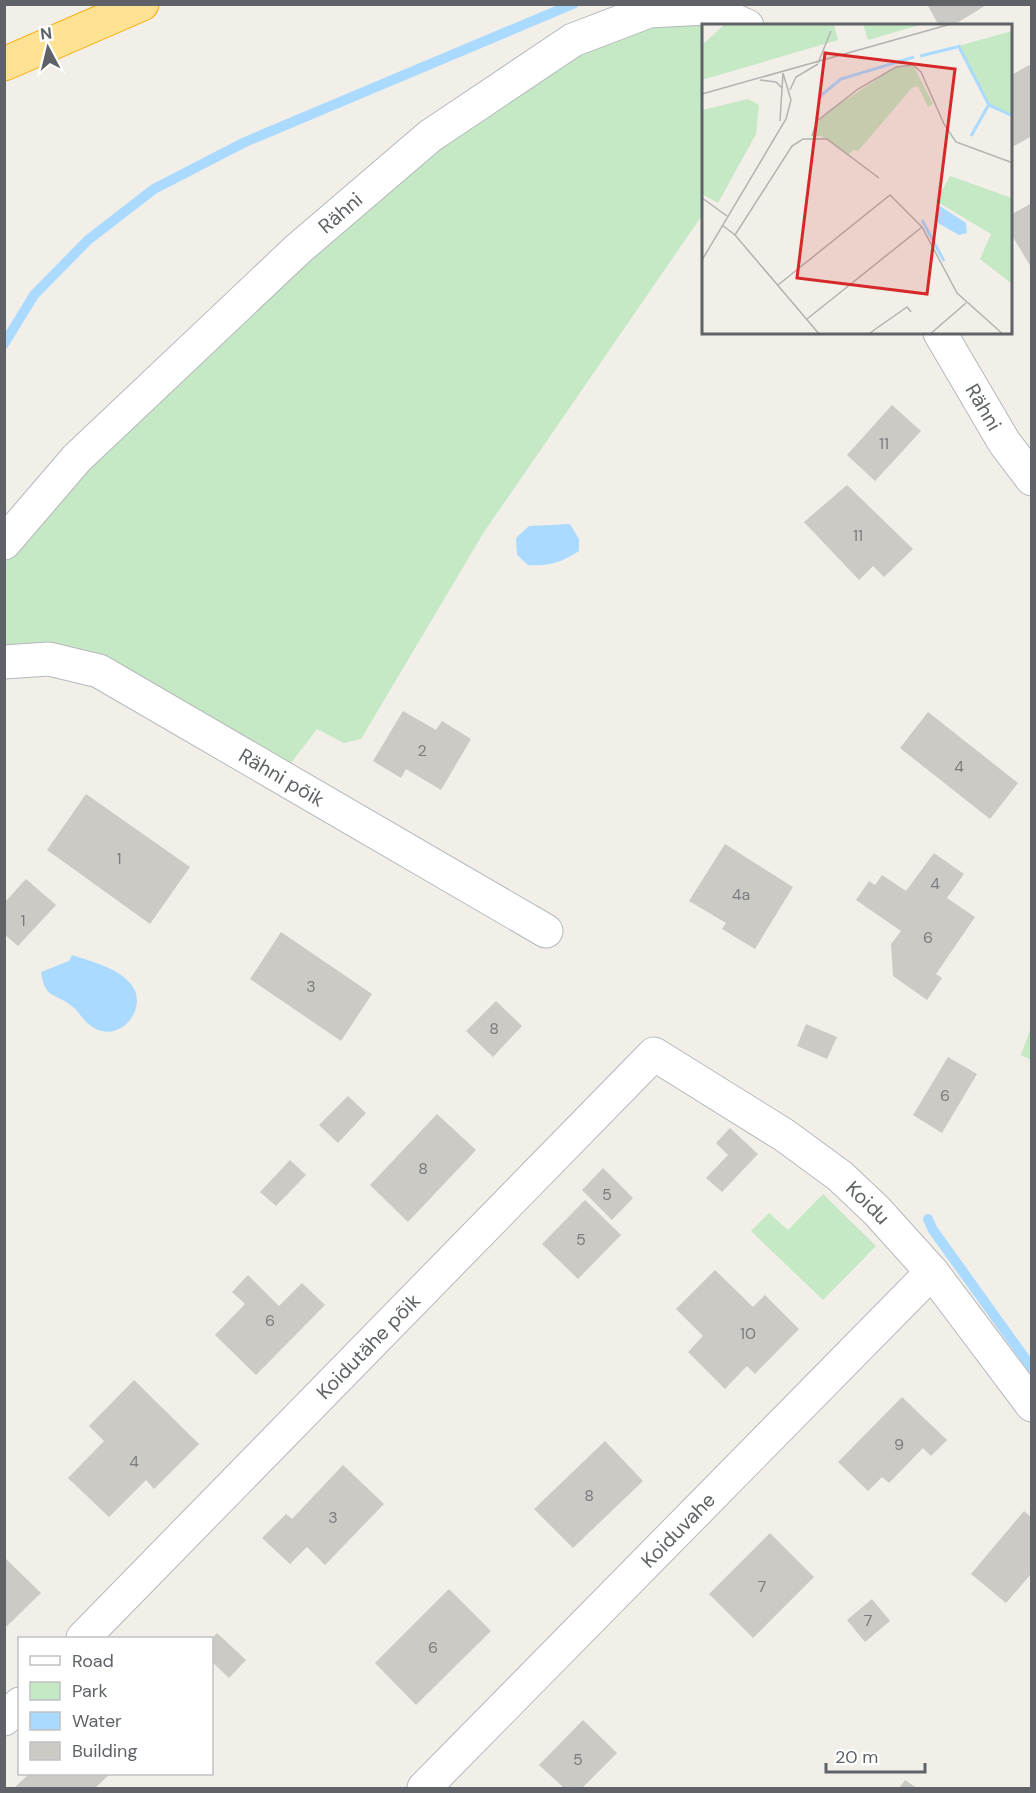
<svg xmlns="http://www.w3.org/2000/svg" width="1036" height="1793" viewBox="0 0 1036 1793" font-family="'DM Sans',sans-serif">
  <style>
    .green { fill: #c5e8c5 }
    .water { fill: #aadaff }
    .lines { fill: none; stroke-linecap: round; stroke-linejoin: round }
    .stream { stroke: #aadaff; stroke-width: 10 }
    .building { fill: #cccac5 }
    .minor-casing { stroke: #b5b8bc; stroke-width: 35 }
    .highway-casing { stroke: #f9ab00; stroke-width: 35 }
    .minor { stroke: #fff; stroke-width: 33 }
    .highway { stroke: #fde293; stroke-width: 33 }
    .labels { text-anchor: middle; stroke-width: 6; stroke-linejoin: round; paint-order: stroke }
    .number-label { font-size: 16px; fill: #7a7d7f }
    .street-label { font-size: 20px; fill: #5f6368; stroke: #fff }
    .inset-river { fill: none; stroke: #aadaff; stroke-width: 3 }
    .inset-road { fill: none; stroke: #b3b3b1; stroke-width: 1.5 }
    .view { fill: #d62828; fill-opacity: 0.15; stroke: #d62828; stroke-width: 3 }
    .inset-edge { fill: none; stroke: #5f6368; stroke-width: 3 }
  </style>
  <rect width="100%" height="100%" fill="#f1efe8"/>
  <path class="green" d="M649,11L723,25L703,26V214L484,532L361,739L344,743L317,729L281,776L99,671L5,662V543L430,136Z
    M1031,1027V1060L1021,1055Z
    M823,1194L876,1246L823,1300L751,1231L769,1213L788,1230Z"/>
  <path class="water" d="M570,524L579,539V551C560,563 550,566 528,565L517,555L516,538L529,526Z
    M72,955C92,962 116,967 130,983C150,1005 123,1042 96,1029C85,1024 81,1014 73,1007C55,992 45,1000 41,972L69,961Z"/>
  <g class="lines">
    <path class="stream" d="M4,344L34,295L88,240L154,189L245,142L573,4
      M928,1219L933,1230L1032,1368"/>
  </g>
  <path class="building" d="M927,4H988L952,26H939Z
    M1029,65L1032,70V136L1014,146L1010,141V76Z
    M1032,203V269L1010,232V215Z
    M892,405L921,431L875,481L847,455Z
    M847,485L913,549L884,577L873,566L859,580L804,522Z
    M403,711L436,730L442,721L471,739L441,790L406,769L401,778L373,761Z
    M928,712L1018,783L990,819L900,748Z
    M86,794L190,867L150,924L47,850Z
    M725,844L793,887L755,949L722,929L726,923L689,901Z
    M934,853L964,874L947,898L975,917L936,974L942,978L927,1000L893,976L891,944L901,931L856,900L869,881L875,885L882,875L906,891Z
    M26,879L56,905L18,946L4,934V903Z
    M281,932L372,994L341,1041L250,979Z
    M496,1001L522,1026L493,1057L466,1031Z
    M806,1024L837,1037L827,1059L797,1046Z
    M948,1057L977,1074L942,1133L913,1115Z
    M348,1096L366,1113L338,1143L319,1125Z
    M437,1114L476,1150L408,1222L370,1185Z
    M730,1128L758,1154L722,1192L706,1178L728,1155L716,1143Z
    M290,1160L306,1175L276,1206L260,1192Z
    M603,1168L633,1198L612,1220L582,1190Z
    M585,1200L621,1235L578,1279L542,1244Z
    M715,1270L753,1307L765,1295L799,1329L755,1374L747,1366L725,1389L688,1352L703,1336L676,1309Z
    M248,1275L279,1306L302,1283L325,1305L256,1375L215,1335L245,1304L232,1292Z
    M134,1380L199,1444L154,1489L146,1480L109,1517L68,1478L104,1441L89,1426Z
    M902,1397L947,1440L931,1456L923,1448L889,1483L882,1477L868,1491L838,1462Z
    M605,1441L643,1481L573,1548L534,1509Z
    M343,1465L384,1504L325,1565L307,1547L290,1564L262,1538L286,1514L292,1519Z
    M1024,1511L1032,1518V1573L1006,1603L971,1574Z
    M770,1533L814,1577L753,1638L709,1594Z
    M4,1557L41,1593L4,1629Z
    M449,1589L491,1631L416,1705L375,1663Z
    M872,1599L890,1621L865,1642L847,1620Z
    M217,1633L246,1660L229,1678L212,1662V1638Z
    M583,1720L617,1753L582,1788H564L539,1765Z
    M29,1774H110L95,1788H14Z
    M905,1780L917,1788H899Z"/>
  <g class="lines">
    <defs>
      <g id="minor">
        <path id="s1" d="M940,333L1004,442L1032,479"/>
        <path id="s2" d="M4,543L77,458L298,249L430,136L573,40L649,11L705,8L747,26"/>
        <path id="s3" d="M4,662L49,659L99,671L546,931"/>
        <path id="s4" d="M83,1638L654,1054L784,1135L840,1176L877,1211L932,1272L1032,1405"/>
        <path d="M4,1719L20,1704"/>
        <path id="s5" d="M424,1788L932,1272"/>
      </g>
      <path id="highway" d="M4,64L142,4"/>
    </defs>
    <use href="#minor" class="minor-casing"/>
    <use href="#highway" class="highway-casing"/>
    <use href="#minor" class="minor"/>
    <use href="#highway" class="highway"/>
  </g>
  <g class="labels">
    <g class="number-label">
      <text x="884" y="449">11</text>
      <text x="858" y="541">11</text>
      <text x="422" y="756">2</text>
      <text x="959" y="772">4</text>
      <text x="119" y="864">1</text>
      <text x="935" y="889">4</text>
      <text x="741" y="900">4a</text>
      <text x="23" y="926">1</text>
      <text x="928" y="943">6</text>
      <text x="311" y="992">3</text>
      <text x="494" y="1034">8</text>
      <text x="945" y="1101">6</text>
      <text x="423" y="1174">8</text>
      <text x="607" y="1200">5</text>
      <text x="581" y="1245">5</text>
      <text x="270" y="1326">6</text>
      <text x="748" y="1339">10</text>
      <text x="899" y="1450">9</text>
      <text x="134" y="1467">4</text>
      <text x="589" y="1501">8</text>
      <text x="333" y="1523">3</text>
      <text x="762" y="1592">7</text>
      <text x="868" y="1626">7</text>
      <text x="433" y="1653">6</text>
      <text x="578" y="1765">5</text>
    </g>
    <g class="street-label">
      <text dy="7" stroke="none"><textPath href="#s2" startOffset="472">Rähni</textPath></text>
      <text dy="7" stroke="none"><textPath href="#s1" startOffset="86">Rähni</textPath></text>
      <text dy="7" stroke="none"><textPath href="#s3" startOffset="308">Rähni põik</textPath></text>
      <text dy="7" stroke="none"><textPath href="#s4" startOffset="1078">Koidu</textPath></text>
      <text dy="7" stroke="none"><textPath href="#s4" startOffset="408">Koidutähe põik</textPath></text>
      <text dy="7" stroke="none"><textPath href="#s5" startOffset="362">Koiduvahe</textPath></text>
    </g>
  </g>
  <g transform="translate(702 24)">
    <rect width="310" height="310" fill="#f1efe8"/>
    <path d="M23,0H132L136,16L0,56V21ZM161,0H221L166,16ZM310,7H311L310,92L287,81L256,22ZM211,41L231,80L226,83L216,62L210,64L156,127L151,126L146,131L119,112H110L112,102L125,88L194,43ZM46,75L57,81L54,110L16,179L0,170V86ZM248,152L310,174V260L278,235L289,210L234,177Z" fill="#c5e8c5"/>
    <path d="M238,182L264,199L265,209L257,211L236,199L234,189Z" fill="#aadaff"/>
    <path class="inset-river" d="M256,21L287,81L311,92M218,32L255,23M117,73L139,55L212,33M269,112L286,82M220,196L242,237"/>
    <path class="inset-road" d="M116,39L129,7M58,56L74,58L80,64M88,66L94,53L116,40M0,70L249,0M78,97L81,49M110,112L115,97L156,65L194,43L211,41L219,48L242,100L254,118L311,139M0,174L25,192M20,201L33,211L118,311M33,211L90,122L101,115H125L177,154M0,236L84,95L89,76L81,49M76,261L188,171L220,203L255,269L302,311M105,295L220,203M165,311L205,283L209,288M227,311L264,279"/>
    <path class="view" d="M123,29L253,45L225,270L95,254Z"/>
    <rect width="310" height="310" class="inset-edge"/>
  </g>
  <rect width="1036" height="1793" fill="none" stroke="#5f6368" stroke-width="12"/>
  <rect x="18" y="1637" width="195" height="138" fill="#ffffff" stroke="#bfc1c3" stroke-width="1.5"/>
  <rect x="30" y="1656" width="30" height="9" fill="#ffffff" stroke="#bfc1c3" stroke-width="1.5"/>
  <text x="72" y="1667" font-size="18" fill="#5f6368">Road</text>
  <rect x="30" y="1682" width="30" height="18" fill="#c5e8c5" stroke="#bfc1c3" stroke-width="1.5"/>
  <text x="72" y="1697" font-size="18" fill="#5f6368">Park</text>
  <rect x="30" y="1712" width="30" height="18" fill="#aadaff" stroke="#bfc1c3" stroke-width="1.5"/>
  <text x="72" y="1727" font-size="18" fill="#5f6368">Water</text>
  <rect x="30" y="1742" width="30" height="18" fill="#cccac5" stroke="#bfc1c3" stroke-width="1.5"/>
  <text x="72" y="1757" font-size="18" fill="#5f6368">Building</text>
  <g transform="translate(48 48) rotate(353)" stroke="#ffffff" stroke-width="4.5" paint-order="stroke">
  <path d="M0-4.5L10 22L0 15L-10 22Z" fill="#5f6368"/>
  <text y="-9" font-size="16" font-weight="bold" text-anchor="middle" fill="#5f6368">N</text>
  </g>
  <path d="M826 1763v9h99v-9" fill="none" stroke="#5f6368" stroke-width="3"/>
  <text x="835" y="1763" font-size="18" fill="#5f6368" stroke="#ffffff" stroke-width="4.5" paint-order="stroke">20 m</text>
</svg>
